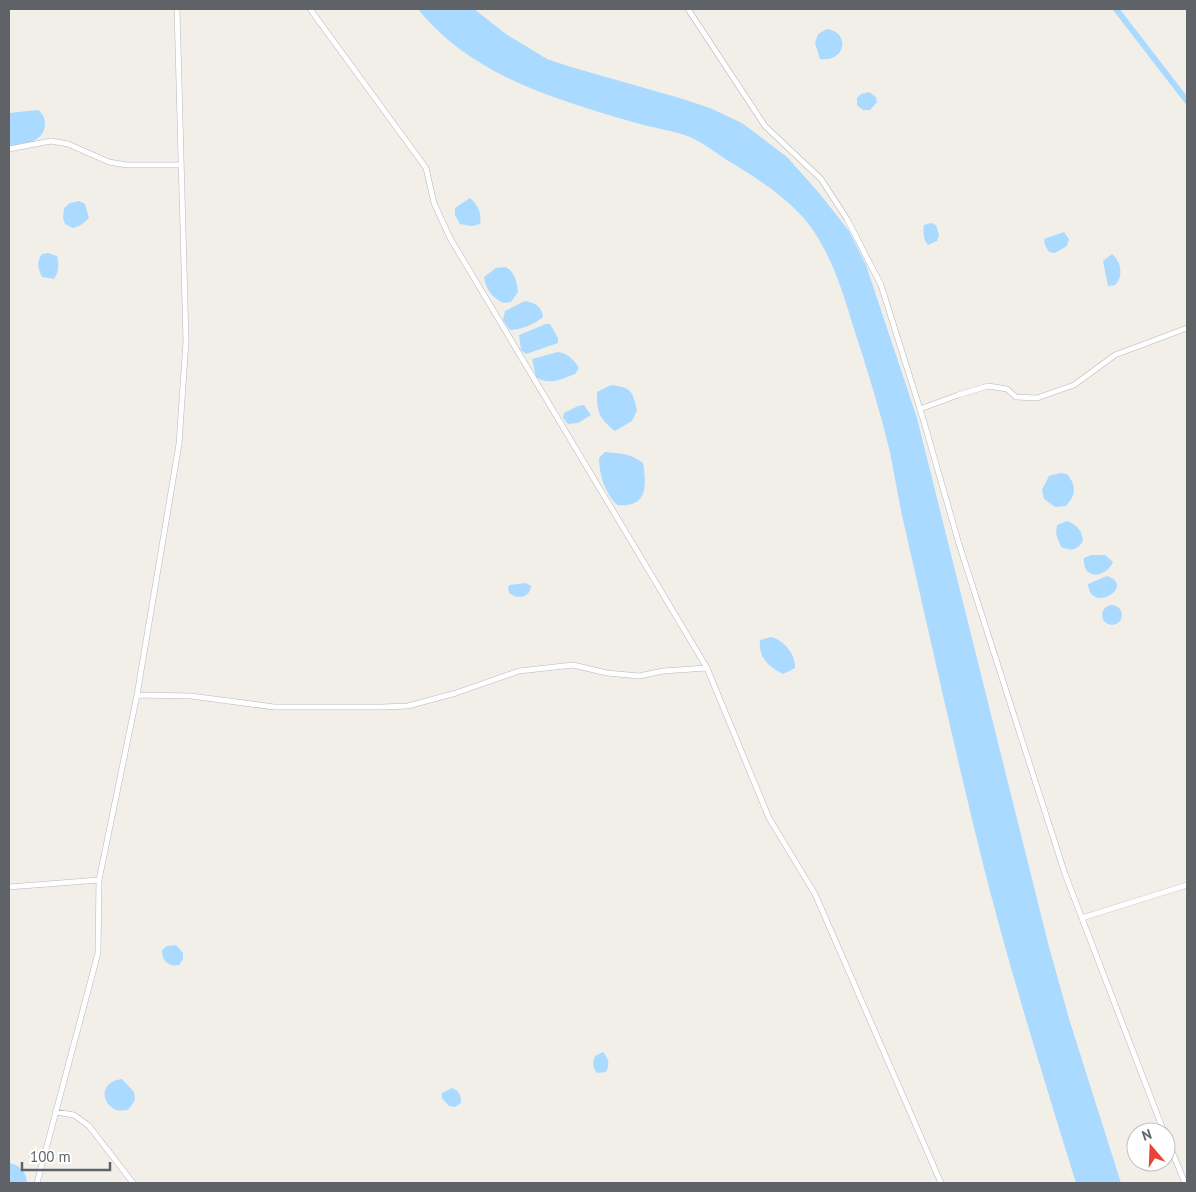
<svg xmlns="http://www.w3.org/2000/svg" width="1196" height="1192" viewBox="0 0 1196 1192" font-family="'PT Sans',sans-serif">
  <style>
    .water { fill: #aadaff }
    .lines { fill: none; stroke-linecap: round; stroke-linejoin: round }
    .canal { stroke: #aadaff; stroke-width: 6 }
    .street-casing { stroke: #b5b8bc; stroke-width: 6 }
    .street { stroke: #fff; stroke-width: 5 }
  </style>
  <rect width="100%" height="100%" fill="#f1efe8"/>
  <path class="water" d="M418,9H474L506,34L547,59L571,67L683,99L710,108L742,123L787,157L820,194L849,231L866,265L917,418L1049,947L1070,1022L1121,1183H1076C1044,1079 1011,974 984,868C955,752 930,636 903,520C898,496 894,472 889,448C879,408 867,368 854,329C842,289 828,242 798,212C777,191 752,175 727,160C715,152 703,143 690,137C672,130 652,128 633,122C554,99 471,75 418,9Z
    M827,29C850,32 847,62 820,59L815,43L818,34Z
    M869,92L876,97L877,102L870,110H863L857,105V98L861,94Z
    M38,110C43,114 45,118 45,123C45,143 24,144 9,146V113Z
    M470,198C478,205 482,214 480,224L472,226L460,224L455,215V208Z
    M79,201L85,204L89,218L81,225L73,228L65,224L63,218L64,208L70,203Z
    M931,223L936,225L939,235L937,241L928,245C923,239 923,233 924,225Z
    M1064,232L1069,239L1067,246L1055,253L1049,252L1045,245L1044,239Z
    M48,253L57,256C59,265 59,271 54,279L42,277C38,268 36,263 42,254Z
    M1112,254C1121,261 1124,277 1115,285L1108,286L1103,261Z
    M505,267C515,271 517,282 518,292L511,302L503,303C492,297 486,290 484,277L496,268Z
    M525,301C535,303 542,306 543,317C534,325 522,329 510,330L503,320L505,311Z
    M546,324H550L558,338V343L526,354L521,350L519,335Z
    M558,352C568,353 574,360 579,368L575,374C562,379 548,386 536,377L532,359Z
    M611,385C632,388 632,390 637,410L632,421L615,431C599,418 597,413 597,392Z
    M584,405L591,415L578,423L568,424L563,418L564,413L578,406Z
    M605,452C620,453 632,454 643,463C647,487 647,508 617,505C605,493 599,475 599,458Z
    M1060,473L1067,474C1077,486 1076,495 1066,506L1055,507L1044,499L1042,490L1049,476Z
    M1067,521C1077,525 1082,530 1083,541C1076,551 1072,551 1061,547L1056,534L1057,525Z
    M1091,555H1105L1113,562C1106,578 1082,581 1084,558Z
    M1107,576C1137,586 1090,615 1088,584Z
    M526,583L531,586C530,598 518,600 509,593L508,587L510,585Z
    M1102 615a10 10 0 1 1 20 0a10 10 0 1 1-20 0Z
    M771,637C784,640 796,655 795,668L783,674C769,667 758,658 760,640Z
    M176,945L183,953V959L179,965C168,967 162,961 162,950L167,946Z
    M603,1052C609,1059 610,1064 606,1072L597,1073C593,1068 592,1062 595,1056Z
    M122,1079L134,1092L135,1100L128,1110C124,1110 120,1111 116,1110C99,1102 101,1081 122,1079Z
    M452,1088C460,1091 461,1095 461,1103L455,1107L449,1106L442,1098V1093Z
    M9,1163C19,1164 27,1173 27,1183H9Z"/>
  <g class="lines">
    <path class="canal" d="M1116,9L1187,101"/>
    <defs>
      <path id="street" d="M310,9L426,168L434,203L450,238L707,668L769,818L815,894L941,1183
        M688,9L765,126L821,179L847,219L881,285L924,422L959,544L1065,874L1164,1132
        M9,149L51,141L68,144L109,162L127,165H180
        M920,409L958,395L988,386L1007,389L1016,397L1037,398L1074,385L1115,355L1187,328
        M137,695L191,696L274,707H382L408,706L456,693L519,671L573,665L607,673L639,676L663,671L707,668
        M9,887L99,880
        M1082,918L1187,885
        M55,1112L74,1115L89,1126L133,1183
        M1166,1137L1185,1183
        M37,1183L98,953L99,880L137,695L179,444L186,341L177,9"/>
    </defs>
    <use href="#street" class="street-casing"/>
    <use href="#street" class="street"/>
  </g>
  <rect width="1196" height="1192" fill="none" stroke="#5f6368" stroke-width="20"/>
  <g transform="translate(1151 1147) rotate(341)"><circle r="24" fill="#ffffff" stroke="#bfc1c3"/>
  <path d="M0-4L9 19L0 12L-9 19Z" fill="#ea4335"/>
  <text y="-8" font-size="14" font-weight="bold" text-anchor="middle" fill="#5f6368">N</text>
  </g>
  <path d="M22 1162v8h88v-8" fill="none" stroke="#5f6368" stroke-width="2.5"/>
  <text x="30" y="1162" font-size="15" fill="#5f6368" stroke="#ffffff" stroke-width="4" paint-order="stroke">100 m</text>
</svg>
